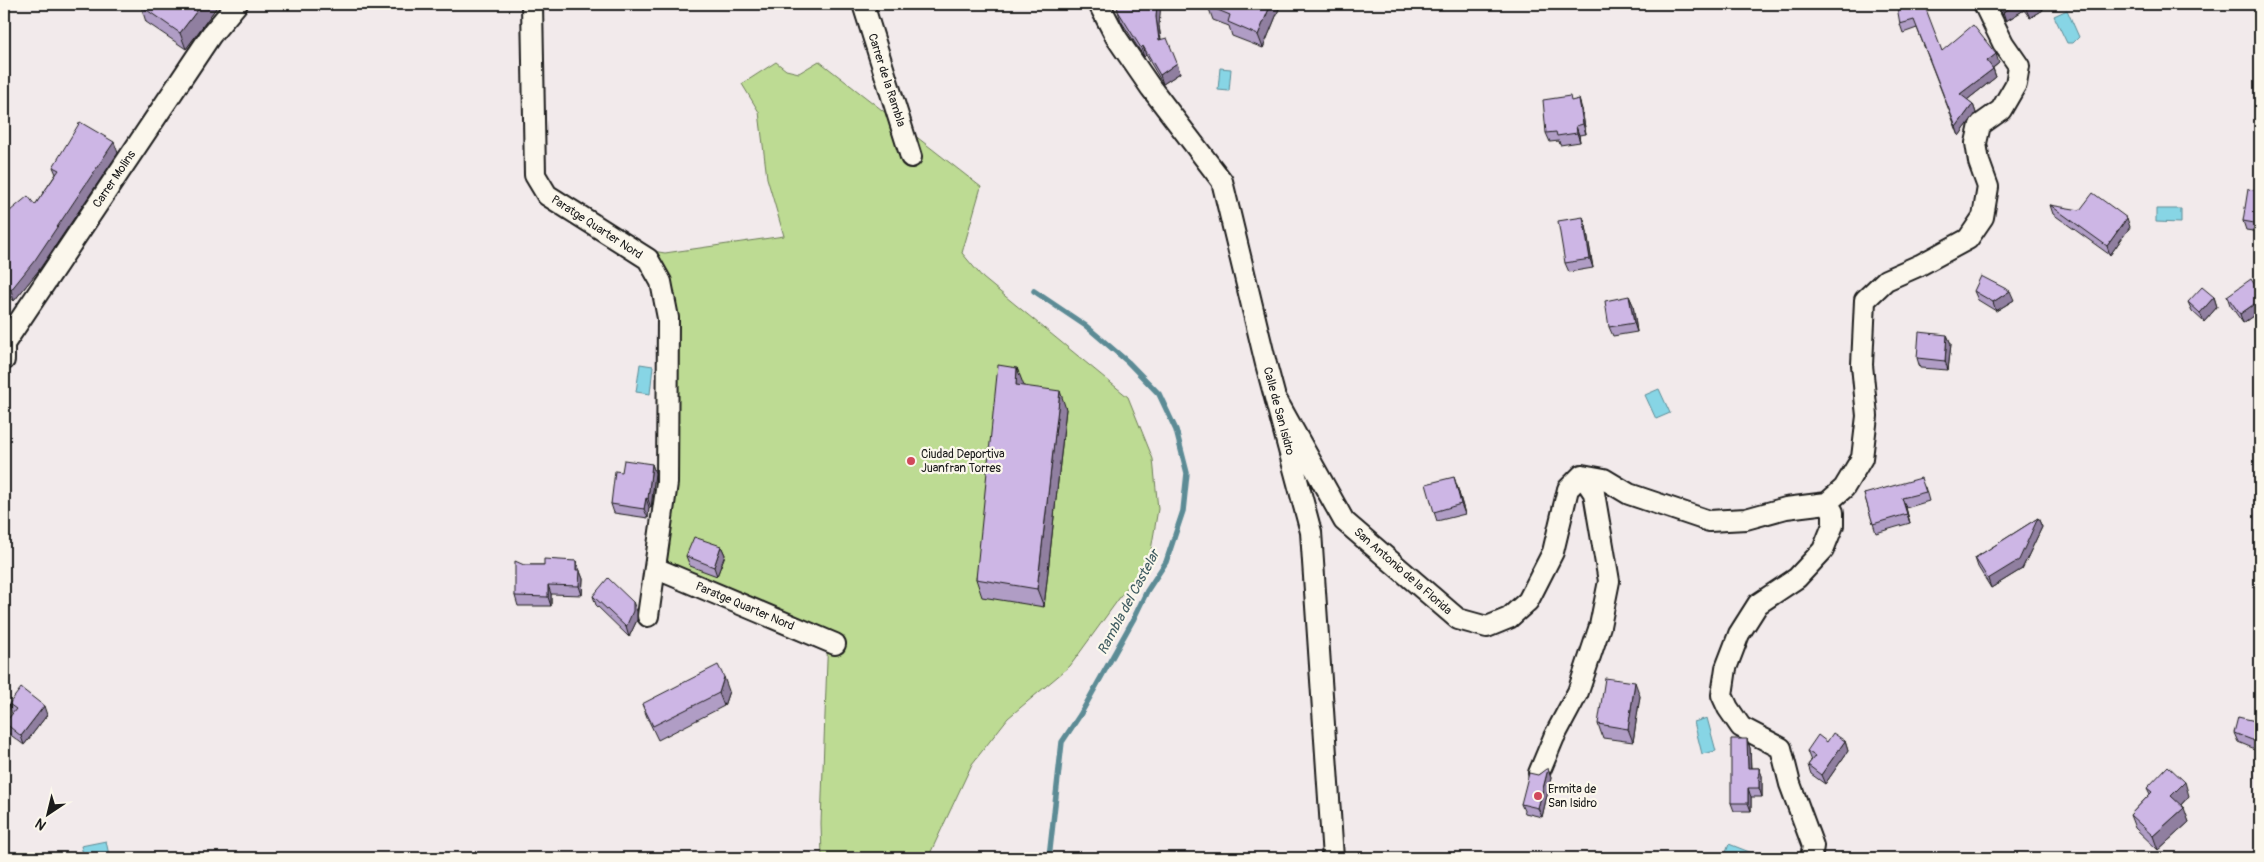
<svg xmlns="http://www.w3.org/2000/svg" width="2264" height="862" viewBox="0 0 2264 862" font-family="Pangolin,sans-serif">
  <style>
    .green { fill: #bddb93; stroke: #6c7c58 }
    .water { fill: #87d5e5; stroke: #5c8b95 }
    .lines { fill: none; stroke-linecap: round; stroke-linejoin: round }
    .stream { stroke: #5c8b95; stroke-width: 5.5 }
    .minor-casing { stroke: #1c1c1c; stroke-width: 24 }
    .minor { stroke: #fbf7ec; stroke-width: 20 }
    .wall { fill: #b09dc5; stroke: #1c1c1c }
    .shaded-wall { fill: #907fa0; stroke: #1c1c1c }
    .building { fill: #cdb6e5; stroke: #1c1c1c }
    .poi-dot { fill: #d1495b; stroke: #fbf7ec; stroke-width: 2 }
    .labels { text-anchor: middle; stroke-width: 4.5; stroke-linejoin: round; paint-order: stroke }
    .street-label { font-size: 12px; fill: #1c1c1c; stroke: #fbf7ec }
    .poi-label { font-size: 12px; fill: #1c1c1c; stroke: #fbf7ec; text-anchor: start }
    .water-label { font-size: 14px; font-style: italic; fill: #415d62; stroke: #fbf7ec }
  </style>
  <rect width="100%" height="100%" fill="#f2eaeb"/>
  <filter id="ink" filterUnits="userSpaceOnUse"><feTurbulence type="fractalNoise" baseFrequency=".02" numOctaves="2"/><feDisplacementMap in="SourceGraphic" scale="10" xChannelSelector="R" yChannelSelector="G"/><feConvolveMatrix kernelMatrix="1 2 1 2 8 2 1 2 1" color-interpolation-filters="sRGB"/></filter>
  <g filter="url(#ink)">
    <path class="green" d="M819,61L981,187L962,253L983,278L1128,397L1153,459L1158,509L1150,556L1070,666L1008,718L972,764L928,858H822L821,823L828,634L679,578L663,559L675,499L671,493L669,297L640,249L665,253L784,236L767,178L759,112L742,84L776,62L786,70L799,73Z"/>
    <path class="water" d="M2067,10L2079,37L2073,43H2067L2054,16Z
      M1220,68L1231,69L1229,91L1218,90Z
      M2156,209H2181V223L2156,222Z
      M640,364L653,366L650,394L636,392Z
      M1659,389L1670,413L1656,419L1645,395Z
      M1707,718L1716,751L1702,754L1694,722Z
      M106,841L109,855L84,858L81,846Z
      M1729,844L1752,853L1750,858H1724Z"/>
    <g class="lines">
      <path class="stream" d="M1034,291L1086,326L1128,362L1159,394L1176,430L1187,473L1183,511L1166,562L1147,591L1133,620L1080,715L1062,742L1049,858"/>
      <defs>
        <path id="minor" d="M532,4L535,175L547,195L648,259L661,282L668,318L667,483L648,616
          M863,4L911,157
          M1099,4L1116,37L1151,88L1222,181L1266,364L1311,532L1333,858
          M4,360V344L211,35L237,4
          M1276,399L1344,521L1458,619L1487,627L1509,618L1528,601L1553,552L1568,489L1582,475L1604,479L1629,494L1709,521L1746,519L1786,508L1827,503L1833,512V525L1823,550L1797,578L1758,604L1739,634L1726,668L1722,695L1728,708L1741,727L1781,748L1790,784L1813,846L1811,858
          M1827,503L1844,488L1862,458L1867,416L1862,365L1865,300L1886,280L1920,265L1968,239L1983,217L1988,187L1979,162L1976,143L1980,125L2001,110L2016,84L2019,66L2003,43L1984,4
          M655,568L835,644
          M1539,773L1554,737L1578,692L1600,626L1609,581L1594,493L1582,475"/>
      </defs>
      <use href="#minor" class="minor-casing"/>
      <use href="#minor" class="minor"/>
    </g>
    <path class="wall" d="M142,4H219L186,49L146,22L141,6Z
      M1281,4L1263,48L1232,36L1229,26L1213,20L1208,6Z
      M1912,4L1942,51L1999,63L1993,68L1996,77L1967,100L1973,104L1976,113L1959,136L1917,28L1903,33L1900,24Z
      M1997,4H2041L2043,10L2030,18L2024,10L2006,21Z
      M1118,11L1159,26L1161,39L1180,73L1163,84L1146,55L1144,57L1121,21Z
      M1572,101L1582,109L1586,134L1579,135L1580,142L1560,145L1559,141L1550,142L1546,133Z
      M118,153L39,270L14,301L4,292V216L35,205L56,174L53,167Z
      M2260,191V232L2246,230L2243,221Z
      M2050,205L2130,227L2110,255L2053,214Z
      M1586,226L1593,268L1569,272L1565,263Z
      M1974,291L2014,300L1996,311L1978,300Z
      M2260,293V311L2243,323L2230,305L2227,296Z
      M1629,296L1633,305L1637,332L1613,336L1609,327Z
      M2214,297L2217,307L2204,322L2192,311L2188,302Z
      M1947,335L1951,344L1948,370L1920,368L1917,358Z
      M1017,368L1023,386L1066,409L1044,607L982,597L976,579Z
      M652,464L655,473L651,508L649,507L648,518L614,513L611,504L622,472Z
      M1457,486L1465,514L1437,521L1434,512Z
      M1925,487L1929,501L1906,508L1910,523L1876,533L1864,494Z
      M2038,518L2042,527L2022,569L1991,588L1978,567L1975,558Z
      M721,546L725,555L717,576L690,566L686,556Z
      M576,561L583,579L582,595L551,594V606H518L515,596L524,565H544Z
      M593,596L637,611V620L629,637L596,605Z
      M729,691L724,706L658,740L647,717L642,704Z
      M1640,696L1633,742L1603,738L1598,724Z
      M9,704L47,715L24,745L8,733L5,723L12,714Z
      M2260,722V751L2238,742L2234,733Z
      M1747,739L1750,748L1751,768H1759L1762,776V797H1751V811H1734L1731,803Z
      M1845,741L1848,751L1825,784L1811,774L1808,765L1811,761L1807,751L1827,742Z
      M1548,769L1551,778L1542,817L1525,813L1521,804L1538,775Z
      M2147,788L2189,796L2181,805L2189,822L2158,850L2135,828L2130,815L2150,794Z"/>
    <path class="shaded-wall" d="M202,4H219L186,49L180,33Z
      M1157,4H1161L1159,26L1162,49L1159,40L1156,17Z
      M1271,4H1281L1263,48L1258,35Z
      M2016,4H2022L2024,10L2006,21L2003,12Z
      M2035,4H2041L2043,10L2030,18L2026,9Z
      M1143,46L1146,55L1144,57L1141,48Z
      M1996,54L1999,63L1990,70L1987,61Z
      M1177,63L1180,73L1163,84L1160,75Z
      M1993,69L1996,77L1963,103L1960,94Z
      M1579,99L1582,109L1586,134L1583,124Z
      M1973,104L1976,113L1959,136L1956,127Z
      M1576,126L1579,135L1580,142L1577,133Z
      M114,142L118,153L39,270L14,301L11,290Z
      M1583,217L1586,226L1593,268L1590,259Z
      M2127,218L2130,227L2110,255L2107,246Z
      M2010,291L2014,300L1996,311L1993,302Z
      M1629,296L1633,305L1637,332L1634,323Z
      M2214,297L2217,307L2204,322L2200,313Z
      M2260,300V311L2243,323L2240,314Z
      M1947,335L1951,344L1948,370L1945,361Z
      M1017,368L1024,386L1023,403L1016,385Z
      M1060,391L1066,409L1044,607L1037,589Z
      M652,464L655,473L651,508L648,499Z
      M1454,477L1457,486L1465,514L1461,504Z
      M646,498L649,507L648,518L644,509Z
      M1902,498L1906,508L1910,523L1907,514Z
      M2038,518L2042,527L2022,569L1991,588L1988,579Z
      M721,546L725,555L717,576L714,567Z
      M576,561L583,579L582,595L579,586L576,570Z
      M548,585L551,594V606L548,597Z
      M633,602L637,611V620L629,637L626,627Z
      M724,677L729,691L724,706L719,693Z
      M1635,682L1640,696L1633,742L1628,729Z
      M44,706L47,715L24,745L21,736Z
      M1747,739L1750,748L1751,776L1748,768Z
      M1845,741L1848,751L1825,784L1821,775Z
      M1759,768L1762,776V797L1759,788Z
      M1548,769L1551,778L1542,817L1538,808Z
      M2185,782L2189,796L2176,810L2171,796Z
      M1748,788L1751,797V811L1748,803Z
      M2184,808L2189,822L2158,850L2153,836Z"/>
    <path class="building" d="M142,4H202L180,33L141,6Z
      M1117,4H1157L1156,17L1159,40L1167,38L1177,63L1160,75L1143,46L1141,48L1118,11Z
      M1209,4H1271L1258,35L1228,22L1230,15L1208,6Z
      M1912,4H1924L1942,51L1973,25L1996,54L1987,61L1993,69L1960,94L1973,104L1956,127L1914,20L1900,24L1897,7Z
      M1998,4H2016L2003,12Z
      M2023,4H2035L2026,9Z
      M2260,92V108L2258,100Z
      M1570,96L1571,101L1579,99L1583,124L1576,126L1577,133L1557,136L1556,132L1546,133L1543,100Z
      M80,122L114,142L35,260L11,290L4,284V216L28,196L35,205L59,170L53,167Z
      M2248,189L2260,191V224L2243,221Z
      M2093,193L2127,218L2107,246L2050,205L2080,210Z
      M1583,217L1590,259L1565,263L1558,221Z
      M1981,276L2010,291L1993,302L1974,291Z
      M2251,279L2260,293V300L2240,314L2227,296Z
      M2202,287L2214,297L2200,313L2188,302Z
      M1629,296L1634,323L1609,327L1605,301Z
      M1919,332L1947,335L1945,361L1917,358Z
      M998,365L1017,368L1016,385L1060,391L1037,589L976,579Z
      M624,460L652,464L648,499L646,498L644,509L611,504L615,471L622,472Z
      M1454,477L1461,504L1434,512L1426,484Z
      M1921,478L1926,492L1902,498L1907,514L1873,524L1864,494Z
      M2038,518L2019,560L1988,579L1975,558Z
      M694,537L721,546L714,567L686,556Z
      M544,559L576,561V570H580L579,586L548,585V597L515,596V561L524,565H544Z
      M608,578L633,602V611L626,627L593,596Z
      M718,665L724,677L719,693L653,726L642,704Z
      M1605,678L1635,682L1628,729L1598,724Z
      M21,688L44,706L21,736L5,723L16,709L9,704Z
      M2238,717L2260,722V743L2234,733Z
      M1833,733L1845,741L1821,775L1808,765L1815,756L1807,751L1818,735L1827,742Z
      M1731,739H1747L1748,768H1759V788H1748V803H1731Z
      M2168,766L2185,782L2171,796L2184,808L2153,836L2130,815L2152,792L2147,788Z
      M1546,769H1548L1538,808L1521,804L1529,773L1538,775Z"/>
  </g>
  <g class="poi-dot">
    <circle cx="911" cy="461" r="5"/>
    <circle cx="1538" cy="796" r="5"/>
  </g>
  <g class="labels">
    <g class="street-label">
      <text transform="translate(887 80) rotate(72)" y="4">Carrer de la Rambla</text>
      <text transform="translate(114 179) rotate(-56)" y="4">Carrer Molins</text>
      <text transform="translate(597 227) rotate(33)" y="4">Paratge Quarter Nord</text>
      <text transform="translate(1279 411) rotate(75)" y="4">Calle de San Isidro</text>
      <text transform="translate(1403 571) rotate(41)" y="4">San Antonio de la Florida</text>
      <text transform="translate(745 606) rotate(23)" y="4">Paratge Quarter Nord</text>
    </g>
    <g class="poi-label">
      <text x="921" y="458">Ciudad Deportiva<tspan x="921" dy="14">Juanfran Torres</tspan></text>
      <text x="1548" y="793">Ermita de<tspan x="1548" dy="14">San Isidro</tspan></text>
    </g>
    <g class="water-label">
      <text transform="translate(1128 602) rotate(-62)" y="5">Rambla del Castelar</text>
    </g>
  </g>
  <rect width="2264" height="862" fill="none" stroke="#fbf7ec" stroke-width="20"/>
  <rect x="10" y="10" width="2244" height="842" fill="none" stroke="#1c1c1c" stroke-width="2" filter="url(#ink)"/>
  <g transform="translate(48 814) rotate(215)" stroke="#fbf7ec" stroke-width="4" paint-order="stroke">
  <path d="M0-4L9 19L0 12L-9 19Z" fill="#1c1c1c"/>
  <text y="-8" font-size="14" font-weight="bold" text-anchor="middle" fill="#1c1c1c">N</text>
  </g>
</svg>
